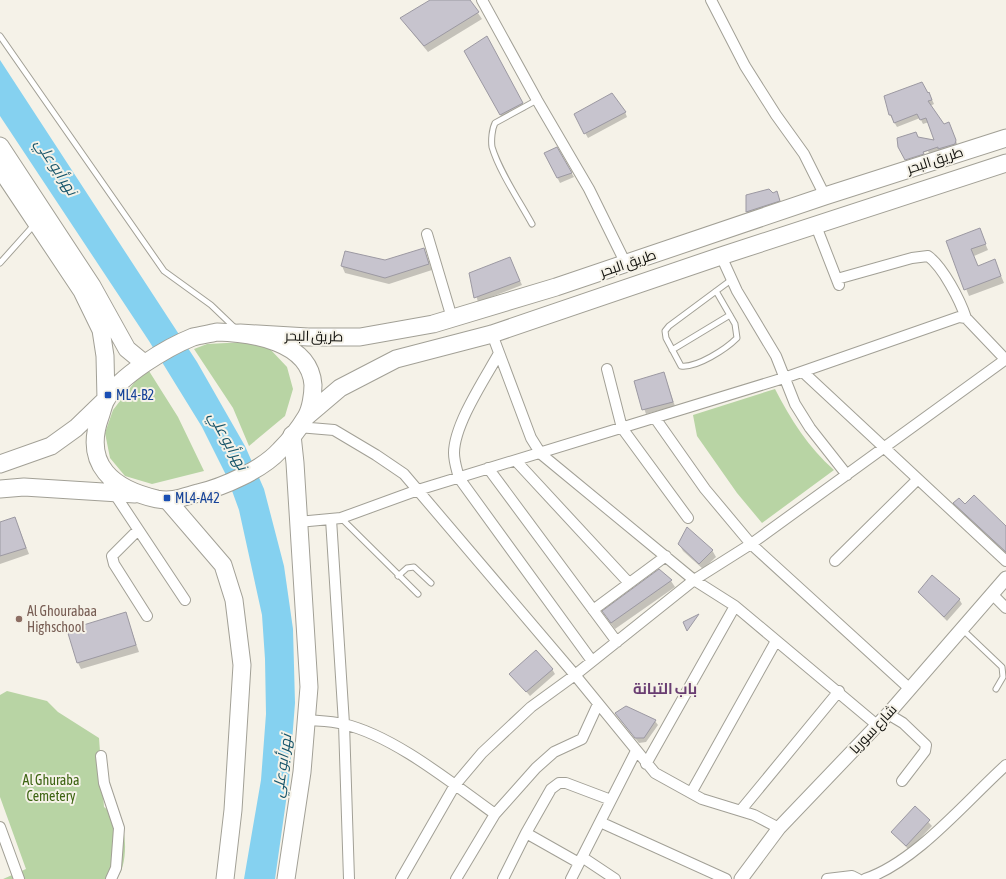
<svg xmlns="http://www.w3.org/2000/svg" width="1006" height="879" viewBox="0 0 1006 879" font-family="'Asap Condensed',Cairo,sans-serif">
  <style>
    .green { fill: #b8d4a4 }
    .water { fill: #85d1f0 }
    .shadow { fill: #0003 }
    .building { fill: #c7c4ce; stroke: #9c99a2 }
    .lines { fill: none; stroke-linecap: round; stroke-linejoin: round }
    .service-casing { stroke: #a2a096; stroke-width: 7 }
    .minor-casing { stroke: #a2a096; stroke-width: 12 }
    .tertiary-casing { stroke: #a2a096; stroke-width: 15 }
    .primary-casing { stroke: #a2a096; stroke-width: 19 }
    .trunk-casing { stroke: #a2a096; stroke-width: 19 }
    .service { stroke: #fff; stroke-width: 5 }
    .minor { stroke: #fff; stroke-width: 10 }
    .tertiary { stroke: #fff; stroke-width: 13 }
    .primary { stroke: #fff; stroke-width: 17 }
    .trunk { stroke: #fff; stroke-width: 17 }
    .transit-dot { fill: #1a4fb4; stroke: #f5f2e8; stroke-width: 1.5 }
    .education-dot { fill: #8d6e63; stroke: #f5f2e8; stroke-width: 1.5 }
    .labels { text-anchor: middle; stroke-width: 4; stroke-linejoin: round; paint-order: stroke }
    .street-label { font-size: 14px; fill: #11110d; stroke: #f5f2e8 }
    .transit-label { font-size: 14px; fill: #164399; stroke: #f5f2e8; text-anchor: start }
    .education-label { font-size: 14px; fill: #785e54; stroke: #f5f2e8; text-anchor: start }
    .park-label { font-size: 14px; fill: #3d6412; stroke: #f5f2e8 }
    .water-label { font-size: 15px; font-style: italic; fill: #165469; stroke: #f5f2e8 }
    .neighbourhood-label { font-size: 15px; font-weight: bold; fill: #693d72; stroke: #f5f2e8 }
  </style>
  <rect width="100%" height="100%" fill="#f5f2e8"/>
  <path class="green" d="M246,342L270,349L287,367L293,389L285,416L249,446L233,408L194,349L207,344Z
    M149,371L178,417L204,471L152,484L125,476L110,458L105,433L113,410L137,379Z
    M775,389C791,420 808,447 834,470L762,523L737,493L697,436L693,415Z
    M7,691L47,701L58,712L99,738L104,807C109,811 115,815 119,819C128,832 127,869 116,879H3L26,869L0,797V695Z"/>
  <path class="water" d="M0,60L197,362L245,446L264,489L284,566L293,629L295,703L289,780L275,879H244L261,780L266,714L265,659L262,615L239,510L227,477L202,427L149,341L0,116Z"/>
  <path class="shadow" d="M432,0H469L482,19L428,52L405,24Z
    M487,38L526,110L504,121L465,51Z
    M929,93L934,104L930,106L943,125L951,128L958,146L908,164L906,160L929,153L928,151L905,159L918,138L936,141L929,122L923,124L920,118L897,127L890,115Z
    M625,112L627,117L588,138L575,115Z
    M556,148L574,177L560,183L545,153Z
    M776,193L782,206L750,216L747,211Z
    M979,229L988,250L974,256L978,267L995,261L1004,283L969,296L947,241Z
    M424,249L432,270L389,284L345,273L342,266L385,261Z
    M512,263L522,285L478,302L470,274Z
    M664,373L675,406L646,414L635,382Z
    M955,503L965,505L1006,528V554L958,510Z
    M15,518L29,554L0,564V523Z
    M679,544L712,550L716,557L703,569L683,551Z
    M659,570L671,581L675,587L615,629L607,618Z
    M919,592L959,599L962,604L947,621Z
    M126,614L139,652L81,669L78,663Z
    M552,669L555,674L530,696L511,674Z
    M616,714L655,721L658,725L646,742L639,743Z
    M915,808L932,826L909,850L892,832Z"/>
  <path class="building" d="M430,0H470L479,12L424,46L400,18Z
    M487,36L523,103L500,115L464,51Z
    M922,82L928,93L929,92L932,100L928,101L944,124L949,122L956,140L955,144L938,149V147L923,152L924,154L905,160L898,147L897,138L916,132L918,137L934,140L926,118L920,120L917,114L894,123L891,115H889L884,96Z
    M612,93L626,112L584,134L574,114Z
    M557,147L572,173L557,178L544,153Z
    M769,189L773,193L777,191L780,201L746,212V195Z
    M980,228L986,244L971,249L978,266L995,259L1001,276L964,290L946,241Z
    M424,248L429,264L385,278L341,266L345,251L385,260Z
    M510,257L520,281L474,298L469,273Z
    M664,372L673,402L642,410L634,381Z
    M974,495L1006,526V552L953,503L959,498L965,504Z
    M15,517L26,548L0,556V522Z
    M687,527L713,550L699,564L678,544Z
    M659,569L672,580L611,623L602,611Z
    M932,575L960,599L944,617L918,592Z
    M126,612L136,645L77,663L67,630Z
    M699,614L687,631L683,622Z
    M536,650L553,669L526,692L509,674Z
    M626,706L656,720L644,738H635L615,713Z
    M915,806L930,820L906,846L891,832Z"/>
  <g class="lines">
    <defs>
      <path id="service" d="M0,36L164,271L211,305L235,328
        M532,224C520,202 499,171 492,147C491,140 492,129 495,123L537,100
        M0,263L34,225
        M716,291L735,324L737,338C726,349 697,368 681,366L666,338L665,331L669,326L731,280
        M672,350L730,315
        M341,518L418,594
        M398,576L407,568L414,567L431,583
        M962,629L1002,667L1003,677L996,689"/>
      <path id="minor" d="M482,0L537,100L589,189L626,264
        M711,0L745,66L776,115L804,154L825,196
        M816,226L839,285
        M427,234L452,318
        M721,256L737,291L776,356L795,404L810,428L847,475
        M837,279L912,258L928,256C943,267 960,300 966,318
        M492,334L531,438L541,454L694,580L735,606L877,725
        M498,355C484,380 454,425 454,453C454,462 457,470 459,478L592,661
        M607,369L622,428L688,518
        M803,372L1006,561
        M655,418L705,489L751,544L910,689
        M298,427L334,430L376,455L404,474L575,675L655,773L702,799L754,815L779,828
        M516,461L629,583
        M488,468L617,642
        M114,493L185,600
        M331,519L344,724L349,879
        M298,522L341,518L418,490L784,378L959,317L966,318L1006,360
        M138,530L112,556L114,564L147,616
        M835,561L918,479
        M992,594L1006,608
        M593,610L666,556
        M888,714L903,723L926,745L925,751L902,781
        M307,720C319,721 332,721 343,724C393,735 453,784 495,814
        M101,756L104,783L119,828L116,868L111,879
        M646,764L735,606
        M691,793L776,641
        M741,810L839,691
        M600,822L726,879
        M0,827L19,879
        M526,833L579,863
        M582,857L615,879
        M401,879L455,785L482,753L531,707L575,675L694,580L751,544L1006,359
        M456,879L495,814L536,768L554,752L582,739L598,704
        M503,879L526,833L551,789L559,783H566L611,800
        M571,879L636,751
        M827,879L852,876L858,879
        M865,879C916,862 966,801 1006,765"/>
      <path id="tertiary" d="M741,879L779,828L888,714L1006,578"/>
      <path id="primary" d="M168,501L223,565L234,600L242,665L233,810L225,879
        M286,879L302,772L309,687L295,463L292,435"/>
      <path id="trunk" d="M0,146L92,286L127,349L144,363
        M0,168L82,291L101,330L105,356L106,399L76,428L51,446L0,464
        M217,332C251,333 310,341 313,385C313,394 311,409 306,417C300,427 288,442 280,450C262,470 223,487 198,493C183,497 172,502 157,499C113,489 83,465 100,417C102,412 103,405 106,400C119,376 168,347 193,337C201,335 209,334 217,332Z
        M240,333L308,337H360L433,324L556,287L825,196L1006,138
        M307,416L340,388L396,359L492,334L721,256L1006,163
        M0,489L24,487L135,494"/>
    </defs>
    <use href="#service" class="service-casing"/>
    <use href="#minor" class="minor-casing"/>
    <use href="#tertiary" class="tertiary-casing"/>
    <use href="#primary" class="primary-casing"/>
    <use href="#trunk" class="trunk-casing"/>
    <use href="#service" class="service"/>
    <use href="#minor" class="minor"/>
    <use href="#tertiary" class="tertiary"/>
    <use href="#primary" class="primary"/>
    <use href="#trunk" class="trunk"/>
  </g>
  <g class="transit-dot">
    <rect x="104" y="391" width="8" height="8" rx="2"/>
    <rect x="163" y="494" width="8" height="8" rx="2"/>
  </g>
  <circle class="education-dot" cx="19" cy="619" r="4"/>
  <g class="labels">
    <g class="street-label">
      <text transform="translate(935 160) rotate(-18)" y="5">طريق البحر</text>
      <text transform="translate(628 263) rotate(-19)" y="5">طريق البحر</text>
      <text transform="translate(314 336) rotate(1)" y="5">طريق البحر</text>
      <text transform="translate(873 729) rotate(-47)" y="5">شارع سوريا</text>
    </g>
    <g class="transit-label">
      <text x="116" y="400">ML4-B2</text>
      <text x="175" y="503">ML4-A42</text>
    </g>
    <g class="education-label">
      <text x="27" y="616">Al Ghourabaa<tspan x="27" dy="16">Highschool</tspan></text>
    </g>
    <g class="park-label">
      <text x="51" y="785">Al Ghuraba<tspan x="51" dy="16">Cemetery</tspan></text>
    </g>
    <g class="water-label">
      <text transform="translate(56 167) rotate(57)" y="5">نهر أبو علي</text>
      <text transform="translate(228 441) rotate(61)" y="5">نهر أبو علي</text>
      <text transform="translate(282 766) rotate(-82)" y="5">نهر أبو علي</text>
    </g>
    <g class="neighbourhood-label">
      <text x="665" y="694">باب التبانة</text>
    </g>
  </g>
</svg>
